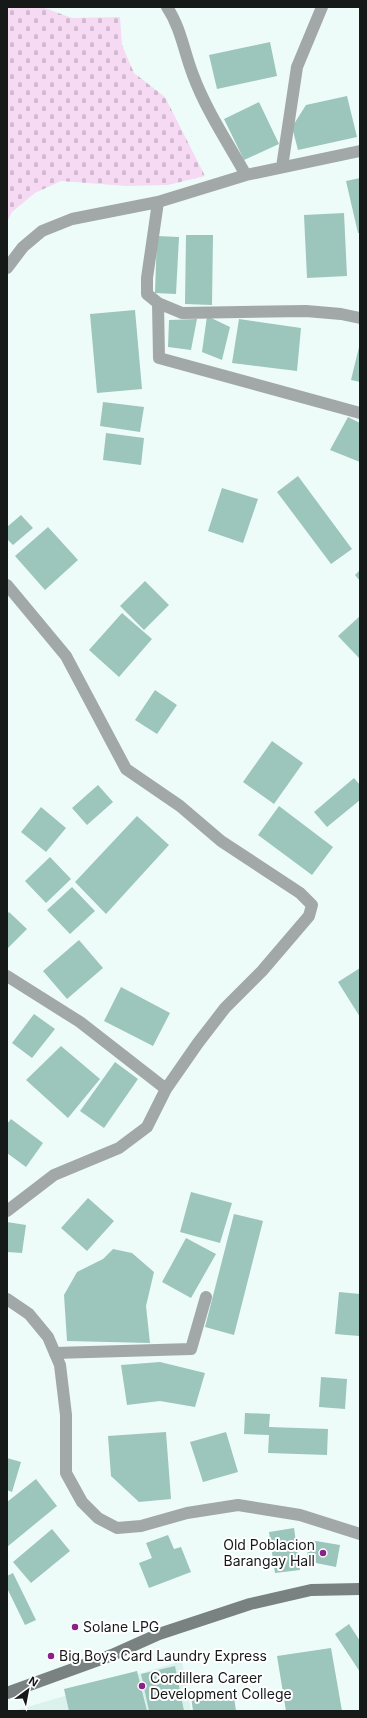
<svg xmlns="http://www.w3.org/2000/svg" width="367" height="1718" viewBox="0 0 367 1718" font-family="Inter,sans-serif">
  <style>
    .built { fill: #daf1ec }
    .cemetery { fill: url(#cemetery-stones) }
    .building { fill: #9cc5bc }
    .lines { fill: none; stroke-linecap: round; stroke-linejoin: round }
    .minor { stroke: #a2a8a7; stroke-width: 12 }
    .tertiary { stroke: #a2a8a7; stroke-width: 12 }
    .secondary { stroke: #798280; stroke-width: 12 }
    .poi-dot { fill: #8a2187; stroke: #fff; stroke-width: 1.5 }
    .labels { text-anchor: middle; stroke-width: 4; stroke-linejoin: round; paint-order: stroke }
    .poi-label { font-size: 14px; fill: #151a19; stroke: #fff; text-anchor: start }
  </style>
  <defs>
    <pattern id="cemetery-stones" width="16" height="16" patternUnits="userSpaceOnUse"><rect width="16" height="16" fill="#f6daf3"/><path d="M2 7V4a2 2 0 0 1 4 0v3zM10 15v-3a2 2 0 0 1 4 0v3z" fill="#d2bad0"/></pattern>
  </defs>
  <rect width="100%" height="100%" fill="#eefcf9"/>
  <path class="built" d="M182,1661L191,1711H14Z"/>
  <path class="cemetery" d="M7,7H42L72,18L120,17L122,45L134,73L165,97L205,176L168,185L126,186L61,181L35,193L12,212L7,222Z"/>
  <path class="building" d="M270,42L277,76L217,89L209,55Z
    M347,96L357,137L298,150L292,127L306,105Z
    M259,102L279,144L244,160L224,119Z
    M360,178V233H358L346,181Z
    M344,213L347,276L307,278L304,215Z
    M186,235H213L212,305L185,304Z
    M157,236L179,237L176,294L155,293Z
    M135,310L142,389L97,393L90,314Z
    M207,316L230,327L222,360L202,352Z
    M197,319L191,350L168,347L169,320Z
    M239,319L301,328L297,371L232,363Z
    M359,347H360V382L351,380Z
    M103,402L144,407L140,432L100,426Z
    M348,417L360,423V462L330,450Z
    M106,433L144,438L141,465L103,460Z
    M298,476L352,549L331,564L277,492Z
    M222,488L258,499L243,543L208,531Z
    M21,515L33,528L13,545L7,539V527Z
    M48,527L78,560L45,590L15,556Z
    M360,570V581L355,575Z
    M145,581L169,605L144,630L120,606Z
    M122,613L152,639L119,677L89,650Z
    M360,616V657L359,658L338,636Z
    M155,690L177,705L157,734L135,720Z
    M272,741L303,763L274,804L243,782Z
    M354,778L360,785V800L327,827L314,812Z
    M98,785L113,802L87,825L72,808Z
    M279,806L333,847L312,875L258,835Z
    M41,807L66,828L46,852L21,832Z
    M137,816L169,845L106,914L75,882Z
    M50,857L71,879L46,903L25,881Z
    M72,887L95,911L70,934L47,910Z
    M9,912L27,929L7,949V914Z
    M79,940L103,968L67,999L43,971Z
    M360,968V1017L338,982Z
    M121,987L170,1013L153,1046L104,1021Z
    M34,1014L55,1029L32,1058L12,1043Z
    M61,1046L100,1079L68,1118L26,1080Z
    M115,1062L138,1079L104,1128L80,1111Z
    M11,1119L43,1143L26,1167L7,1153V1124Z
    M191,1192L232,1203L220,1243L180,1232Z
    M88,1198L114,1221L87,1251L61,1228Z
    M234,1214L263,1221L234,1335L205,1327Z
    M7,1222L26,1225L22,1253L7,1252Z
    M186,1238L216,1254L191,1298L162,1282Z
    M113,1249L132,1253L154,1272L146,1306L150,1343L67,1341L64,1295L77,1272L103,1259Z
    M339,1292L360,1294L359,1336L335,1334Z
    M160,1362L205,1373L195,1407L160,1401L127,1405L121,1365Z
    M321,1377L347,1379L345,1409L319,1407Z
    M245,1413L270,1414L269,1427L328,1429L327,1455L268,1453L269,1435L244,1434Z
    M166,1432L171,1499L139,1502L111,1476L108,1436Z
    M226,1432L238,1472L203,1482L190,1442Z
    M7,1458L21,1462L12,1492L7,1490Z
    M36,1479L57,1506L7,1547V1502Z
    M294,1528L300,1570L275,1573L269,1532Z
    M52,1529L70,1551L31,1583L13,1562Z
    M168,1535L174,1549L181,1547L191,1572L149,1588L139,1563L152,1558L146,1543Z
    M310,1540L340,1545L336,1567L306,1561Z
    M13,1573L36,1620L25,1625L7,1588V1576Z
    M349,1624L360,1641V1672L335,1634Z
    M331,1648L342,1711H286L277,1656Z
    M175,1666L184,1711H149L141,1674Z
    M137,1671L147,1711H69L64,1689Z
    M233,1690L236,1711H193L191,1696Z"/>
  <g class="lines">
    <path class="minor" d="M167,7C181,28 184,52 193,75C206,110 228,143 246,175
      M282,167L297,67L322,7
      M158,202L147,278V294L158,303L182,313L306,311L341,314L360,318
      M7,268L23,247L42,231L72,219L158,202L246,175L360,151
      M158,303L159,358L360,413
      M7,585L66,656L126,769L180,806L221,841L300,893L312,905L309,916L262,971L225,1008L198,1043L166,1089L147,1127L119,1148L54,1175L7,1211
      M7,976L80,1022L166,1089
      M55,1353L191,1349L206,1297"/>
    <path class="tertiary" d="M7,1299L29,1314L48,1337L60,1365L66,1415V1473L82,1502L98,1518L117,1528L141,1526L187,1513L238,1505L300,1515L360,1534"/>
    <path class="secondary" d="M7,1693L112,1655L159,1634L250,1604L311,1590L360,1589"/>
  </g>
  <g class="poi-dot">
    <circle cx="323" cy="1553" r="4"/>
    <circle cx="75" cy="1627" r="4"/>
    <circle cx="51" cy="1656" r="4"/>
    <circle cx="142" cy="1686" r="4"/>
  </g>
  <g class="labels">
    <g class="poi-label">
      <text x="315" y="1550" text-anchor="end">Old Poblacion<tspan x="315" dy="16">Barangay Hall</tspan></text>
      <text x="83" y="1632">Solane LPG</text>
      <text x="59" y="1661">Big Boys Card Laundry Express</text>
      <text x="150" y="1683">Cordillera Career<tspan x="150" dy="16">Development College</tspan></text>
    </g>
  </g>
  <rect width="367" height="1718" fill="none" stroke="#151a19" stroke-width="16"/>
  <g transform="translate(28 1690) rotate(32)" stroke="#ffffff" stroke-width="3" paint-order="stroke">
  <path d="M0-3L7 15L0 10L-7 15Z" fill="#151a19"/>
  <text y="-6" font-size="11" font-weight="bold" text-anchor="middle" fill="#151a19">N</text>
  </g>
</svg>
